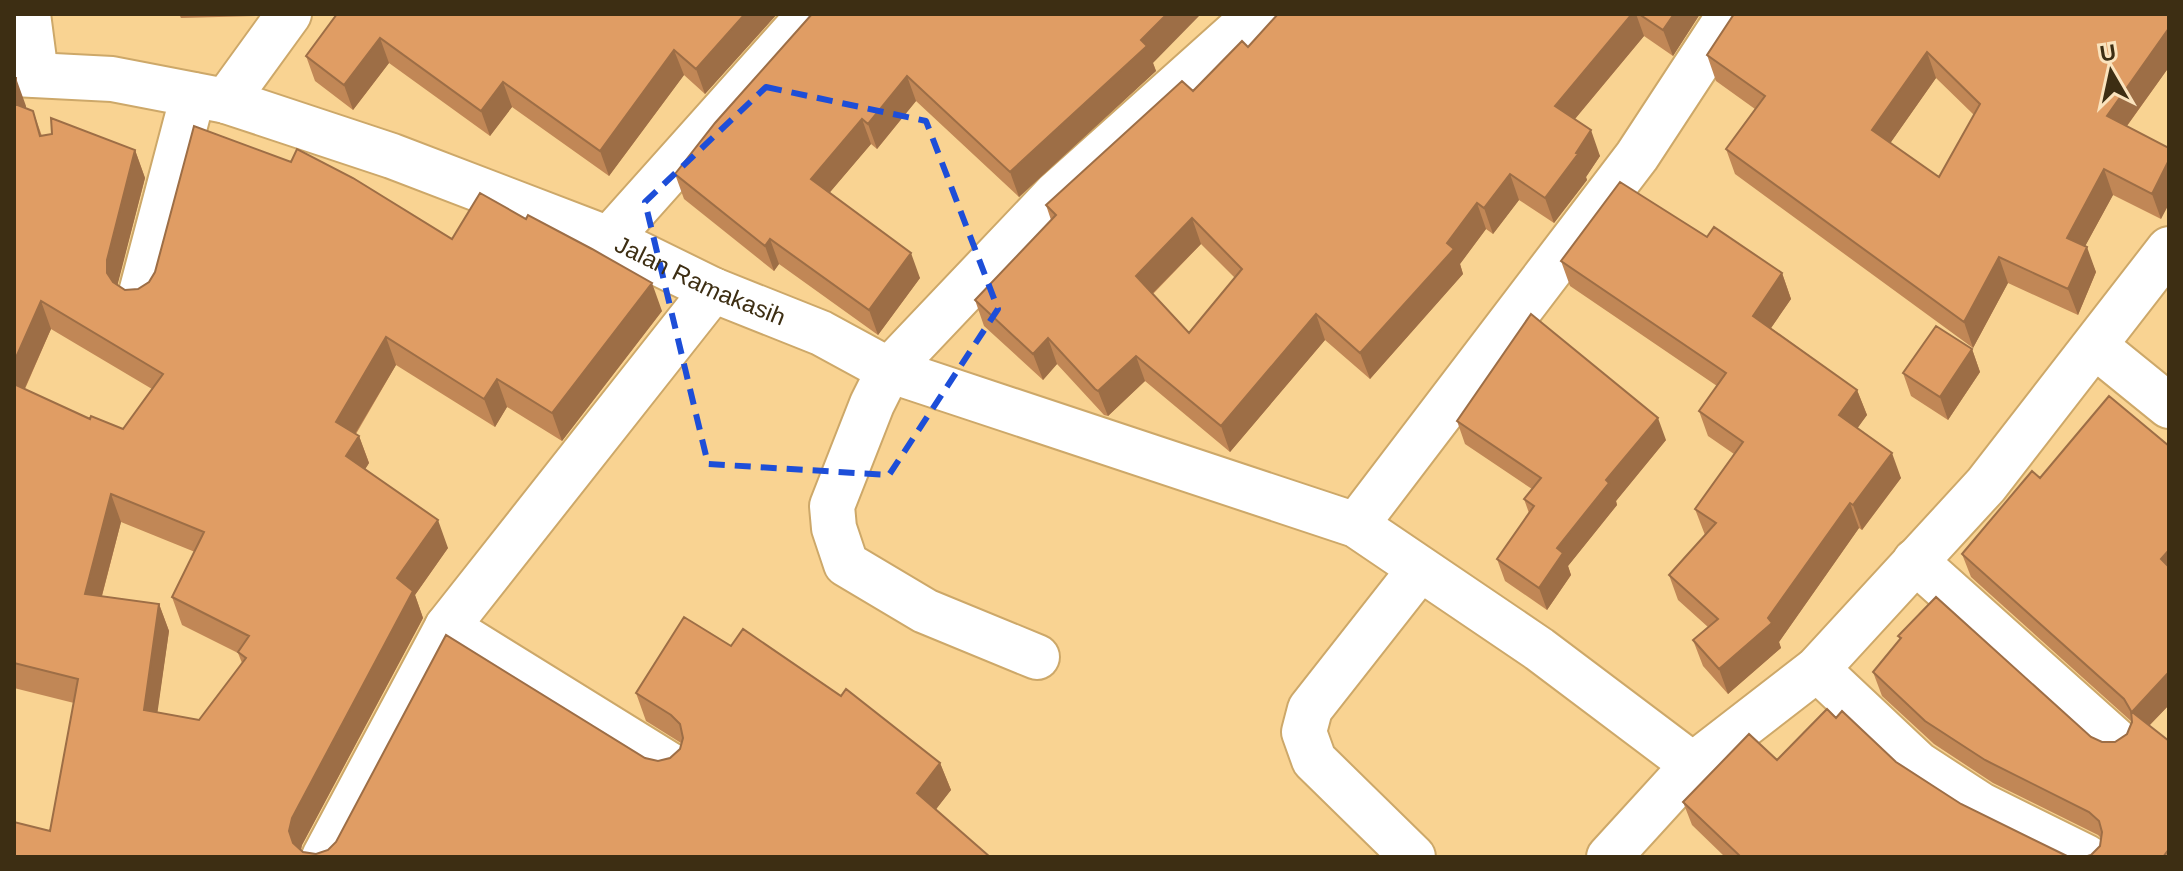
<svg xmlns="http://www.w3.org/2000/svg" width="2183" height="871" viewBox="0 0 2183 871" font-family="Helvetica,sans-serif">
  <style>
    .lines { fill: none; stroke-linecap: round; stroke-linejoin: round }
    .minor-casing { stroke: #cda869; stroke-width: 48 }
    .minor { stroke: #fff; stroke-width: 44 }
    .wall { fill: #c18756; fill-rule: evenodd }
    .shaded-wall { fill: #9d6e46 }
    .building { fill: #e09d64; stroke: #9d6e46; stroke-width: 2; fill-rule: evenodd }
    .marked { fill: none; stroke: #1d4ed8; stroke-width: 6; stroke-dasharray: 16 10; stroke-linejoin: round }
    .labels { text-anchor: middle; stroke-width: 6; stroke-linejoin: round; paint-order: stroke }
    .street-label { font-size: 24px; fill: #3d2e13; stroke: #fae3bd }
  </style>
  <rect width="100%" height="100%" fill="#f9d392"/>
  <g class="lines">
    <defs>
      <g id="minor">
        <path d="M28,14L36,75"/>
        <path id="s1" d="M14,74L112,79L226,101L392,156L609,239L713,290L821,333L889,370L1356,525L1539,649L1693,765L1817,669L1986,485L2169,249"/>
        <path d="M226,101L289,14"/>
        <path d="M609,239L810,14"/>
        <path d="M141,293L193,95"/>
        <path d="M2095,346L2169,406"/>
        <path d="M1356,525L1637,156L1730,14"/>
        <path d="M1915,561L2116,741"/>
        <path d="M447,627L668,764"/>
        <path d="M1037,657L925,611L846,564L834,528L832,506L872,404L889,370L1056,194L1257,14"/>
        <path d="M1817,669L1918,764L1981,805L2086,857"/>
        <path d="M324,857L447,627L713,290"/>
        <path d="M1413,857L1314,760L1304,732L1310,709L1420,569"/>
        <path d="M1609,857L1693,765"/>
      </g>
    </defs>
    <use href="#minor" class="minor-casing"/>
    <use href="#minor" class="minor"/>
  </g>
  <path class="wall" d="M179,14H258L257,16L181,18Z
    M337,14H777L705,94L684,75L609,176L512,107L490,136L389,63L353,110L315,81L306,56Z
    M812,14L1153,63L1156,71L1019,197L916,101L877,149L871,144L829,193L920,278L878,335L779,264L774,271L684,199L675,174Z
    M1278,14H1700L1673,56L1644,36L1575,119L1600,156L1586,177L1587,180L1554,223L1519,200L1493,234L1486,229L1460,264L1463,274L1370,379L1325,340L1230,452L1145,381L1108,416L1104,415L1057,364L1043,380L984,326L975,300L1051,220L1046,205L1248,47ZM1201,244L1235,278L1189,333L1153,294Z
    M2169,14V67L2127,126L2169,148L2161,219L2113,195L2085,246L2096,272L2078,315L2008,283L1973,348L1735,174L1726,149L1755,109L1716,81L1707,55ZM1936,78L1974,115L1939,177L1890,143Z
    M14,78L26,108L33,111L42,136L135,150L145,178L117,285L125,290L138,289L452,239L662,311L562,441L507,407L495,427L396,365L356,434L359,436L369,463L365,469L448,548L415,595L423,618L302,845L301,850L303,852L316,854L645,758L658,761L670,758L680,749L681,743L646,721L636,693L731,646L940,763L951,790L935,810L990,857H14L50,831L74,703L14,688ZM51,329L152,389L123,429L90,419L25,389ZM121,522L195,552L172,597L182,625L238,653L242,663L199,720L157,712L169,631L159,604L102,596Z
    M1707,237L1782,273L1791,299L1771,328L1857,390L1867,415L1857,428L1901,478L1862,530L1859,528L1779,642L1781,648L1728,694L1703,666L1693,640L1708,627L1678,600L1669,575L1705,535L1695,509L1734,454L1708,436L1699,411L1717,386L1570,286L1561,261Z
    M1972,349L1980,372L1948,420L1911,396L1903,373Z
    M1457,421L1666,440L1616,501L1617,505L1568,566L1571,575L1547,610L1505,581L1497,559L1529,513L1524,499L1532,489L1465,444Z
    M1962,554L2169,705L2149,726L2169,857L2091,855L2100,846L2101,838L2098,835L1993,783L1934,744L1882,696L1873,672L1900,640L1898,636L2102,742H2115L2127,734L2132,722L1971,577Z
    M1836,718L1896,762L1961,804L2069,857H1725L1692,825L1683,802L1777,760Z"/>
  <path class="shaded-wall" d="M745,14H777L705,94L696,69Z
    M1167,14H1201L1153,63L1156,71L1019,197L1010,172Z
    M1632,14H1636L1644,36L1564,132L1555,106Z
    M1674,14H1700L1673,56L1663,30Z
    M2169,28V67L2116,141L2107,116Z
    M380,38L389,63L353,110L344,85Z
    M674,50L684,75L609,176L600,151Z
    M1927,52L1936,78L1882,155L1872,130Z
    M907,76L916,101L877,149L868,124Z
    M16,78L26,106L25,131L15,104Z
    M503,82L512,107L490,136L481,111Z
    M862,119L871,144L820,204L811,179Z
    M1591,130L1600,156L1586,177L1587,180L1554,223L1545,198Z
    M135,150L145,178L117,287L107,273V260Z
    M2169,160V204L2161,219L2152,194Z
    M2104,169L2113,195L2076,263L2067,238Z
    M1510,174L1519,200L1493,234L1484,208Z
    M1477,203L1486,229L1460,264L1463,274L1370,379L1360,353Z
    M1192,218L1201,244L1145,301L1136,276Z
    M770,239L779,264L774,271L765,246Z
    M2087,247L2096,272L2078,315L2068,289Z
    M911,253L920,278L878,335L869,310Z
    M1999,257L2008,283L1973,348L1964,322Z
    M1782,273L1791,299L1762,341L1753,316Z
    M652,283L662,311L562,441L552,413Z
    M41,301L51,329L16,408L14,403V362Z
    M1316,314L1325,340L1230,452L1221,426Z
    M386,337L396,365L346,449L336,422Z
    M1048,338L1057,364L1043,380L1033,354Z
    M1972,349L1980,372L1948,420L1940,397Z
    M1136,356L1145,381L1108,416L1098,391Z
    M497,379L507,407L495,427L484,399Z
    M1857,390L1867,415L1849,440L1839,415Z
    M1658,418L1666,440L1616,501L1617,505L1568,566L1571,575L1547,610L1539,588L1557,548L1606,480Z
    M359,436L369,463L356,484L346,456Z
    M1892,453L1901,478L1862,530L1853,505Z
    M111,494L121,522L95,622L85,594Z
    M1850,503L1859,528L1779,642L1781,648L1728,694L1719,669L1768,618Z
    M438,520L448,548L415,595L423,618L302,845L299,857H298L289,831L292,818L397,578Z
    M2169,550V582L2161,559Z
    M159,604L169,631L154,737L144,710Z
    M2169,672V705L2140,735L2132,712Z
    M940,763L951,790L927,821L917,793Z"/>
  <path class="building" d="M337,14H745L696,69L674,50L600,151L503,82L481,111L380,38L344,85L306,56Z
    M812,14H1167L1141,40L1147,46L1010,172L907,76L868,124L862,119L811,179L911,253L869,310L770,239L765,246L675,174L715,123Z
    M1278,14H1632L1555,106L1591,130L1576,153L1578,154L1545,198L1510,174L1484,208L1477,203L1447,243L1454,249L1360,353L1316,314L1221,426L1136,356L1098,391L1095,389L1048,338L1033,354L975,300L1056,215L1046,205L1182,81L1193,91L1242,41L1248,47ZM1192,218L1242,269L1189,333L1136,276Z
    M1639,14H1674L1663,30Z
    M1734,14H2169V28L2107,116L2169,148V160L2152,194L2104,169L2067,238L2087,247L2068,289L1999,257L1964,322L1726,149L1765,96L1707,55ZM1927,52L1980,104L1939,177L1872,130Z
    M14,78H16L15,104L33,111L40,136L52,134L51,118L135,150L107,260V273L113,282L125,290L138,289L149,282L155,272L194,126L291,162L297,149L353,178L452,239L480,193L526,219L528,215L592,249L652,283L552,413L497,379L484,399L386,337L336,422L359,436L346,456L438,520L397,578L413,591L292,818L289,831L293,843L303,852L316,854L328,850L336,842L446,635L645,758L658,761L670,758L680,749L683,738L680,724L671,715L636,693L684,617L731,646L743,629L841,696L846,689L940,763L917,793L990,857H14V822L50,831L78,679L14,663V384L90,419L91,416L123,429L163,374L41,301L14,362ZM111,494L204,532L172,597L249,636L238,652L246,658L199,720L144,710L159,604L85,594Z
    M1620,182L1707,237L1714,227L1782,273L1753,316L1857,390L1839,415L1892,453L1853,505L1850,503L1768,618L1772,623L1719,669L1693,640L1718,619L1669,575L1716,523L1695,509L1743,442L1699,411L1726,373L1561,261Z
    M1531,314L1658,418L1606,480L1609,483L1557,548L1563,553L1539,588L1497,559L1534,506L1524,499L1541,478L1457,421Z
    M1936,326L1972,349L1940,397L1903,373Z
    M2109,396L2169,446V550L2161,559L2169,567V672L2132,712L2169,741V849L2163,857H2084L2091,855L2100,846L2102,832L2099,821L2089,812L1985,760L1925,721L1873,672L1901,638L1898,636L1936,597L2091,737L2102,742H2115L2127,734L2132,722L2131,711L2124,699L1962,554L2032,471L2040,478Z
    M1827,709L1836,718L1842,711L1896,762L1961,804L2069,857H1741L1683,802L1749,734L1777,760Z"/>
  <path class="marked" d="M766,87L926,121L998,309L889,475L708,464L645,202Z"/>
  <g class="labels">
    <g class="street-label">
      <text dy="8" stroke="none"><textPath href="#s1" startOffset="722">Jalan Ramakasih</textPath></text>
    </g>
  </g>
  <rect width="2183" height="871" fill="none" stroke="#3d2e13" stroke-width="32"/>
  <g transform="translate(2111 72) rotate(351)" stroke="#fae3bd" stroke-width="6" paint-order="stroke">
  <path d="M0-6L14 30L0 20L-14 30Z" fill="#3d2e13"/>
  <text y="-12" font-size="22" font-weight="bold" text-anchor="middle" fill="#3d2e13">U</text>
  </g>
</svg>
